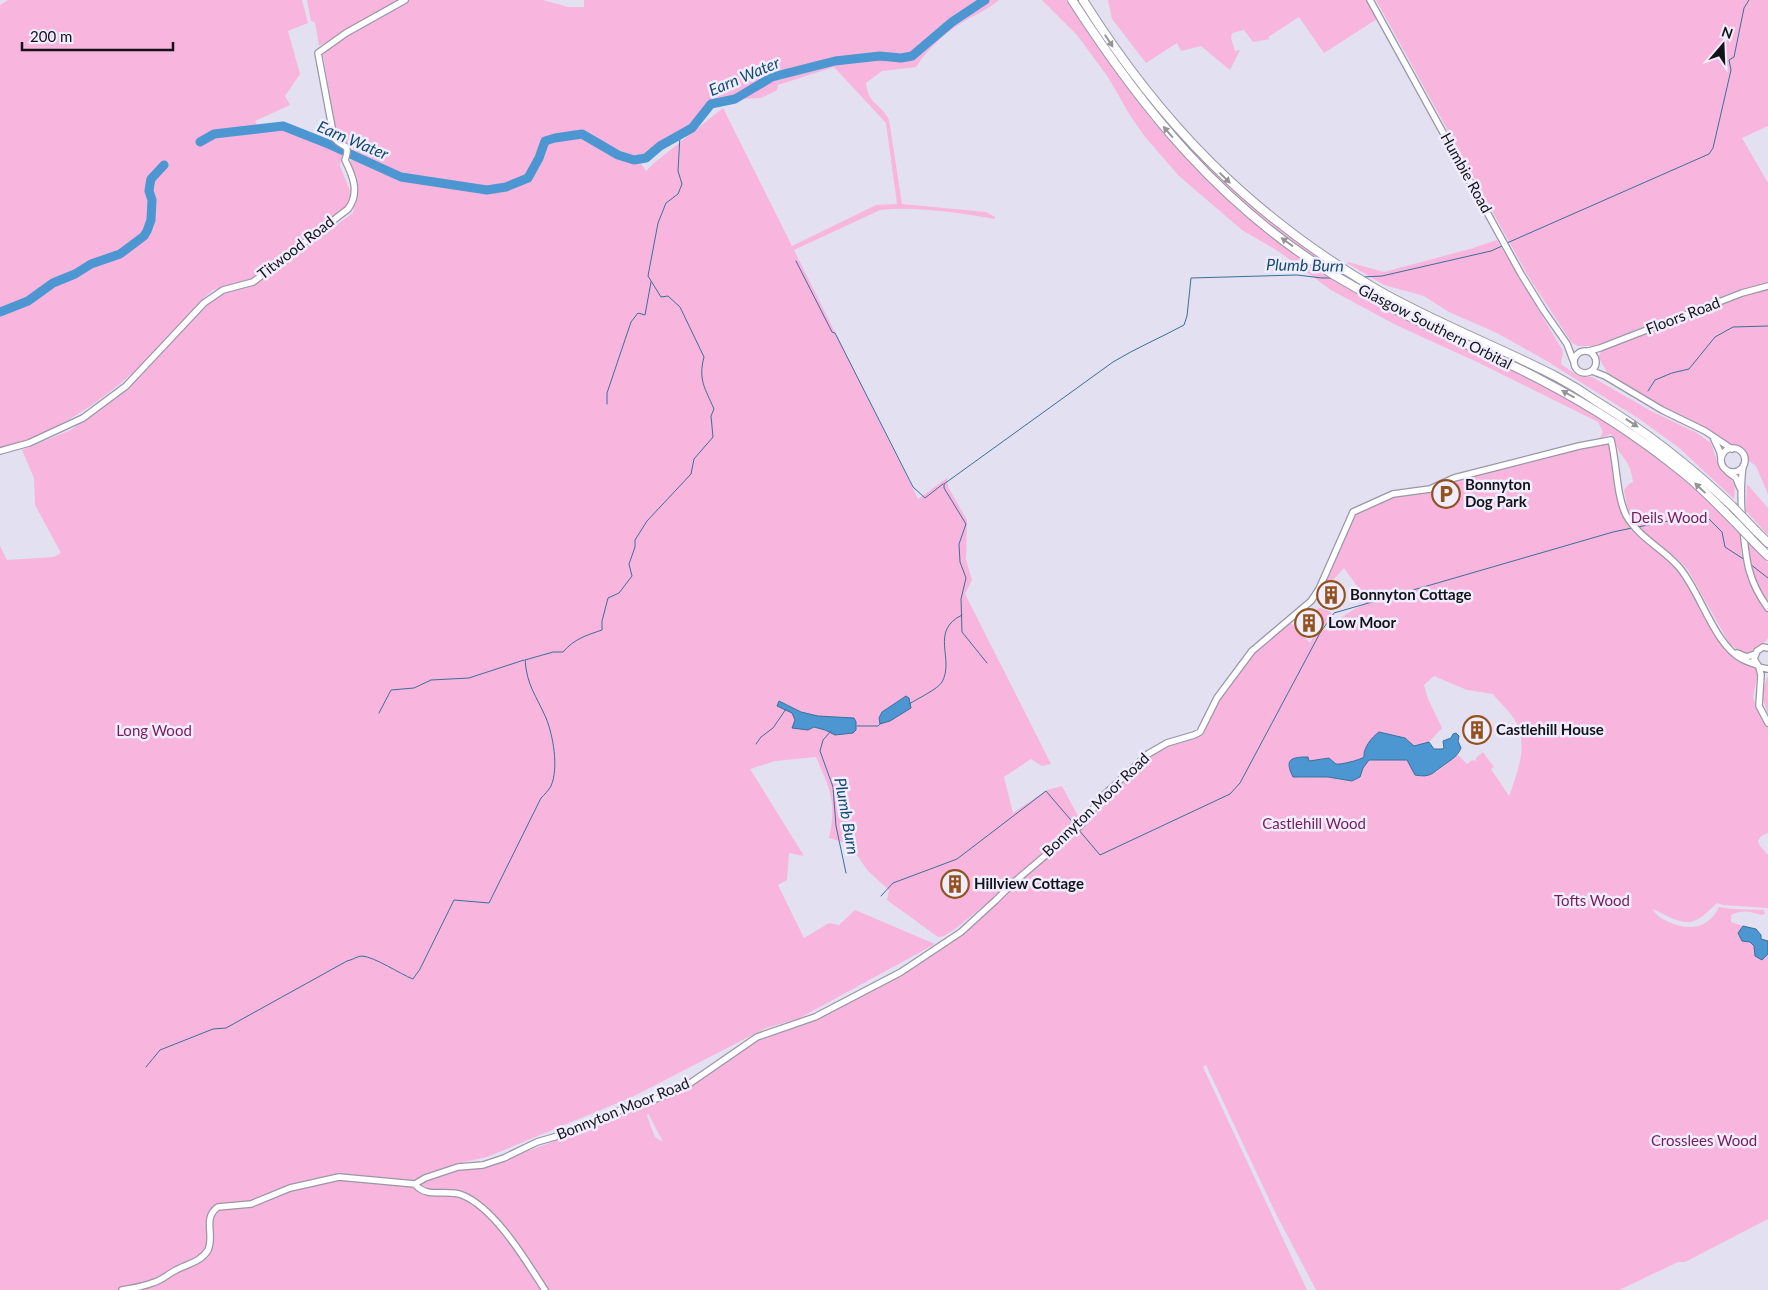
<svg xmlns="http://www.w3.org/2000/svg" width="1768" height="1290" viewBox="0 0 1768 1290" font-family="Lato,sans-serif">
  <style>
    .green { fill: #f8b5dd; fill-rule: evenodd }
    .water { fill: #4c96d2; stroke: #3b6f9a }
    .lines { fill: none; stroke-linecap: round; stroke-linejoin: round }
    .stream { stroke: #3b6f9a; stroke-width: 1 }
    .river { stroke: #4c96d2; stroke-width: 9 }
    .minor-casing { stroke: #9996a7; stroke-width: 8 }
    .highway-casing { stroke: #9996a7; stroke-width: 10 }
    .minor { stroke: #fff; stroke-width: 5.5 }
    .highway { stroke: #fff; stroke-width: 8 }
    .highway-bridge-casing { stroke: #9996a7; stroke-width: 10; stroke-linecap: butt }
    .highway-bridge { stroke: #fff; stroke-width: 8 }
    .oneway { fill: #959598 }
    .labels { text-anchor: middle; stroke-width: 5; stroke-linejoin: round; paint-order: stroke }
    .street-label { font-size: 15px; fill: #141319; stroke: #f0edff }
    .poi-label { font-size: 15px; font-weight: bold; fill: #141319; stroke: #f0edff; text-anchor: start }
    .park-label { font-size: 15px; fill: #7a1b5e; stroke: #f0edff }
    .water-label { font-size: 16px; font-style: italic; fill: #134a73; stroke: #f0edff }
  </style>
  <rect width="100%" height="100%" fill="#e3e0f1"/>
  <path class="green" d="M8,0H302L308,23L288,31L300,74L285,96L290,105L255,121L258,127C289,130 315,132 343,148L340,166L350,191L349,202L344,208L251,280L213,290L205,297C184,320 161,349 137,369C96,406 53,433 0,450V5Z
    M307,0H401L375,19L409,0H543L568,7H584V0H979L938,28L910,54L902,56L901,59L911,57L916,55C928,44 940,33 952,24C964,15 978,10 989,0H999C986,11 972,16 958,25C942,36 926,51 916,67L882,71L866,83C868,105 881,103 889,120L902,204L986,212L995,217V219C957,213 918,206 880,210L794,250L918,499L947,478L948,487L967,520L966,560L972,580L965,594L1051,764L1042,766L1031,759L1004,777L1013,813L1047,790L1062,786L1079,818L1067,833L997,895L955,929L944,936L938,937L887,900L889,890L868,871L849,844L829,838C837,801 830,790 816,757L775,761L750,769L804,856L789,853L787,880L778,885L804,938L829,923L839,925L855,910L935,944L798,1019L766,1028L632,1097L487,1157L451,1165L458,1169L489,1165L544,1145L697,1082L758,1038L826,1014L943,944L1085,825L1100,803L1152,753L1204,731L1218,701L1257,649L1290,622L1310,643L1317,630H1326L1345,615L1368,601L1344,568L1334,579L1322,589L1355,513L1401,494H1418L1434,491L1442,509L1458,500L1450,482L1603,443H1609L1611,446L1617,493L1623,515L1631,530L1668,560L1685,579L1728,651L1756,668L1758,671L1753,697L1756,706L1768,728V833L1761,836L1758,841L1760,846L1768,855V908L1723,905L1717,903C1701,918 1694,928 1671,918C1665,915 1658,911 1652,909C1658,917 1662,919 1671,923C1691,931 1709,928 1719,907L1732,909L1764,910L1765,914L1761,915C1749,911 1742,910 1731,915V922L1743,926L1738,933L1742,941L1750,942L1754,946L1755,952L1766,956L1768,954V1219L1685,1262H1678L1619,1290H1316L1275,1212L1206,1065L1203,1067L1307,1290H0V546L7,560L54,557L61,553L35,505L34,478L22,450L71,430L127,388L142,374L203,308L222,293L252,286L353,213L357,188L350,164L354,148L338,140L323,55L337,37L319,46L315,22L311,21ZM834,67L886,123L897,204L876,205L792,246L723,108L654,163L646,171L637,158L644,156L658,144L686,130L694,124L710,102L731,97L741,99L761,98L777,90L778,85ZM1434,676L1467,690L1493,694C1500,703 1512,713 1517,724C1528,747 1517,774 1509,796L1491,769L1494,767L1483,752L1476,758V761L1473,760L1467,764L1458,755L1436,772L1415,775L1407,760H1369L1363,768L1360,777L1352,781L1328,777L1299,778L1290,761L1297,757H1308L1309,761L1329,758C1330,759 1335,763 1336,764C1340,765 1360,760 1364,757L1368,743L1379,732L1405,738L1414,746L1429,742L1442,728L1428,699L1424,685ZM779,701L801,712L818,716L854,718L835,735C825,730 818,725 808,730L795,724C796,713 786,707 779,701ZM648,1113L663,1142L655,1137L647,1116Z
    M1042,0H1066L1126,86L1152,120L1191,163L1229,201L1279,241L1342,284L1380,305L1511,367L1590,409L1627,435L1694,487L1741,535V553L1744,564L1752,588L1768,612V638L1766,641L1748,655L1739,651L1729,643L1688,570C1673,551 1645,540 1632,520C1627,512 1626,499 1624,490L1629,484L1633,482C1631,468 1629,464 1620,453C1617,448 1615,440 1611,434L1600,438L1603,432L1598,422L1477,362L1396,325L1331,290L1278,251L1242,230L1179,176L1146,138L1131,117L1108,77L1077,35Z
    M1076,0H1079L1129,75L1178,134L1235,191L1287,234L1339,270L1545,375L1606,410L1677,461L1734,513V516C1680,462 1620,417 1553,382C1480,342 1404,314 1333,270C1271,232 1206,174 1160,118C1129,80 1103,40 1076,0Z
    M1108,0H1367L1377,19L1324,53L1299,17L1268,37L1270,39L1253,42L1244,30L1232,33L1231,38L1235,51L1240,50L1230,70L1201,46L1181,51L1177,43L1146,63L1112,19Z
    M1376,0H1768V126L1742,138L1768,183V283L1736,291L1594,346H1578L1572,343L1528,276Z
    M1497,240L1563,351L1561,364L1578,376L1592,377L1651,411L1697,433L1711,443L1719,467L1730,478L1735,485L1734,499L1678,447L1638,418L1545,360L1497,333L1449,312L1424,296L1384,285L1347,263L1348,262L1384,272L1470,249Z
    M1768,290V494L1756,466L1748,460L1747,454L1742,449L1729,445L1709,429L1675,413L1630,387L1607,372L1599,358L1600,353L1605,348L1733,298Z
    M1747,484L1768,508V535L1746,511Z
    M1747,541L1768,563V601C1754,583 1750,563 1747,541Z
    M1320,608L1329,611L1334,616L1327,626L1320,622L1317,609Z
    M1768,676V714C1762,700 1761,691 1768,676Z"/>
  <path class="water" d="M906,696L909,698L911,708L890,721L880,724L879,718L882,712Z
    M779,701L801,712L818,716L854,718L856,722V730L853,733L835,735L825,730L814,727L808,730L792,728L795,720L792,713L777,706Z
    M1379,732L1405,738L1414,746L1429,742L1434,749H1442L1444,748L1443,741L1451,738L1453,734L1456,733L1459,736L1458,741L1461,748C1457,757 1452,759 1444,765C1432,773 1431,778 1415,775L1407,760H1369L1363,768L1360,777L1352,781L1328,777H1293C1284,759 1291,757 1308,757L1309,761L1329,758C1330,759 1335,763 1336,764C1340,765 1360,760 1364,757C1363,748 1372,737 1379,732Z
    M1743,926L1756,929L1761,935V939L1768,941V954L1762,960L1755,956L1754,946L1750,942L1742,941L1738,933Z"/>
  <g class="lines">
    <path class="stream" d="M1507,243L1709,154L1713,148L1731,70L1729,60L1734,57L1744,8L1749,0
      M796,261L832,332L835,333L913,487L925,498L943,484
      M1362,277L1382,276L1491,251L1502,246
      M1648,391L1655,380L1672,373L1689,369L1715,337L1733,327L1768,326
      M607,404V393L631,322L638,313L645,315L651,282
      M1638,527L1704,514L1722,532L1725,547L1745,560
      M1750,564L1768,578
      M987,663L962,632L961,599L966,578L960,562L959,544L966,524L944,488V484L1113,362C1136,348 1160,338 1184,325L1187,316L1191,278L1297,275L1322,278H1333
      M909,704C917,699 938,689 942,682C955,659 929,631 962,615
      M379,713L391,690L414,688L431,680L469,678L524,660
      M857,726H878L881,723
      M831,731L823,740L820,751L833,787L836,826L846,873
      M756,744L761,737L773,728L786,709
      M1078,829L1100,855L1230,794L1240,783L1320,633L1334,613L1613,532L1632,528
      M881,896L893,883L957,859L1046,791L1076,826
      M146,1067L160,1050L213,1029L226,1028L347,961C352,960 358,956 362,956C375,957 400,974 413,979L420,969L454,900L489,903L541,798C544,795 549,790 551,786C559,768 553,735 546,718C536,695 527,686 525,660L553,652H563C574,639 587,635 602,630V621L608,598L619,593L632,576L629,564L635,547V540L647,521L691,474L694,459L713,437L711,416L714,409C705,388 698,380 704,357L680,307L668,296L661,297L648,276L658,223L666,203L678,194L682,184L678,171L680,136"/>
    <path class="river" d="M200,142L214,134L283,126L326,143L401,177L487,190L506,187L528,178L539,158L545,141L555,138L582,134L618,155L634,160L646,158L660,146L692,128L711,104L735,99L772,77L835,61L880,56L901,58L912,56L952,22L985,0
      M0,312L28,301L53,283L75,274L91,264L120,254L144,236L147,231L151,220L152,200L149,191L150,184L151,179L164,165"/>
    <defs>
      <path id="minor" d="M1370,0L1521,274L1544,311L1567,344L1573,360
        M1574 362a11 11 0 1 1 22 0a11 11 0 1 1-22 0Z
        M1589,351L1600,348L1742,293L1768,286
        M1592,371L1605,376L1662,410L1705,431L1732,449
        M1714,439L1720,452L1721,458
        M1721 460a12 12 0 1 1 24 0a12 12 0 1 1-24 0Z
        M0,451L29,443L83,418L126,386L204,303L223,290L253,282L348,209C360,193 353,176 345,160C351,142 343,149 334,138L318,53L346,33L405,0
        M1743,466C1740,487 1741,507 1743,528C1746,560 1748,581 1768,608
        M1728,472L1736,478L1740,488
        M1768,648L1763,647L1757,651L1754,659L1759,667L1768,669
        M1737,653L1747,657L1755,654
        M1759,667L1761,675L1759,706L1768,723
        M415,1184L425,1178L458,1167L483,1165L504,1158L537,1142L568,1133L633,1105L659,1098L686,1086L757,1037L815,1017L901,972L961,932L996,900L1013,883L1080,826L1103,796L1148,754L1167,743L1194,735L1200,732L1217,698L1252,651L1311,601L1319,589L1353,512L1393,494L1430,489L1454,478L1579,446L1611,440C1617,463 1616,494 1626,515C1638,537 1662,548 1678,566C1700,590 1714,645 1742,659C1747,662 1752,663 1757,665
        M415,1184C426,1199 446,1189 462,1195C495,1208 526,1261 545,1290
        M122,1290C132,1288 142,1287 152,1283C161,1281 168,1274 176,1270C187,1264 201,1262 208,1250C215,1235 202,1218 218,1207L251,1204L290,1188L339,1177L415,1184"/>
      <path id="highway" d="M1072,0C1143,110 1221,206 1334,275C1371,297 1409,317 1448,336C1479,350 1511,364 1541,380C1591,406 1638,436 1682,472C1701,487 1718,505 1735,522
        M1083,0C1161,124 1249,214 1376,289C1433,322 1497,346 1557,377C1570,384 1583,392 1596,401C1647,432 1689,465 1732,506
        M1756,531L1768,543
        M1757,545L1768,556"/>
    </defs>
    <use href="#minor" class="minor-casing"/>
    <use href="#highway" class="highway-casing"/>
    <use href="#minor" class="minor"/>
    <use href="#highway" class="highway"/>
    <defs>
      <path id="highway-bridge" d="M1732,506L1756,531
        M1735,522L1757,545"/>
    </defs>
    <use href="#highway-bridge" class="highway-bridge-casing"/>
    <use href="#highway-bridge" class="highway-bridge"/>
  </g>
  <defs><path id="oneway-solid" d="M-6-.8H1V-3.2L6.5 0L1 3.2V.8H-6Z" transform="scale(1.25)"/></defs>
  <g class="oneway">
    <use href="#oneway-solid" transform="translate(1109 41) rotate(57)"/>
    <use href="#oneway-solid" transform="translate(1168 132) rotate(-131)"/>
    <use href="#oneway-solid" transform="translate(1225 178) rotate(44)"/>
    <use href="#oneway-solid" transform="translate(1287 242) rotate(-144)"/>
    <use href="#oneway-solid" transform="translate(1568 394) rotate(-151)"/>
    <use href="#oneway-solid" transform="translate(1632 423) rotate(33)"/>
    <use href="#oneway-solid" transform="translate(1700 488) rotate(-137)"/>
  </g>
  <defs>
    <symbol id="parking-ring" viewBox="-11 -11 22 22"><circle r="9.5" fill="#f0edff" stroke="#92511d" stroke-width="1.5"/><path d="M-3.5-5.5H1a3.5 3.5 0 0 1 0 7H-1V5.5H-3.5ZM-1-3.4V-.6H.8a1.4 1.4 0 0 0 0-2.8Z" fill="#92511d"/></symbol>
    <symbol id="building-ring" viewBox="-11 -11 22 22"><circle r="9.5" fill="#f0edff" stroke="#92511d" stroke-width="1.5"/><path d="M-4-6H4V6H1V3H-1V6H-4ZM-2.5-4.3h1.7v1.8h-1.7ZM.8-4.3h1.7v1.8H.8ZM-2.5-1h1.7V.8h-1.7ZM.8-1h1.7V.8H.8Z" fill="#92511d"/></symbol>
  </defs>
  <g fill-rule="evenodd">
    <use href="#parking-ring" x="1430" y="478" width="32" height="32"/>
    <use href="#building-ring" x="1315" y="579" width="32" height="32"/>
    <use href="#building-ring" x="1293" y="607" width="32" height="32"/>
    <use href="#building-ring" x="1461" y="714" width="32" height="32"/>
    <use href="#building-ring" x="939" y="868" width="32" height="32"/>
  </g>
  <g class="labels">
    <g class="street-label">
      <text transform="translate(1466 173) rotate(61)" y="5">Humbie Road</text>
      <text transform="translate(296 248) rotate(-38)" y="5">Titwood Road</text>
      <text transform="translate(1683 316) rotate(-21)" y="5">Floors Road</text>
      <text transform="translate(1435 327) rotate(27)" y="5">Glasgow Southern Orbital</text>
      <text transform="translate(1096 805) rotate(-44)" y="5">Bonnyton Moor Road</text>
      <text transform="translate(623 1109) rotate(-22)" y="5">Bonnyton Moor Road</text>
    </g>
    <g class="poi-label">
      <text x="1465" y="490">Bonnyton<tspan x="1465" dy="17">Dog Park</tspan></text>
      <text x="1350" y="600">Bonnyton Cottage</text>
      <text x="1328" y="628">Low Moor</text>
      <text x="1496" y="735">Castlehill House</text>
      <text x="974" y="889">Hillview Cottage</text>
    </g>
    <g class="park-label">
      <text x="1669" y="523">Deils Wood</text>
      <text x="154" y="736">Long Wood</text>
      <text x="1314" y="829">Castlehill Wood</text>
      <text x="1592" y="906">Tofts Wood</text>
      <text x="1704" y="1146">Crosslees Wood</text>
    </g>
    <g class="water-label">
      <text transform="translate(744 76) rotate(-23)" y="6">Earn Water</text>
      <text transform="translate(353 140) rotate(23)" y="6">Earn Water</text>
      <text transform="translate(1305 265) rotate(1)" y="6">Plumb Burn</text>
      <text transform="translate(847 816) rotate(80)" y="6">Plumb Burn</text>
    </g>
  </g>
  <g transform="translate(1723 45) rotate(19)" stroke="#f0edff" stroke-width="4" paint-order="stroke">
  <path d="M0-4L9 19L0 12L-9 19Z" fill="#141319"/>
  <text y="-8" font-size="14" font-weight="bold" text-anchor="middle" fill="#141319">N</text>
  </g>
  <path d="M22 42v8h151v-8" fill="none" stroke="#141319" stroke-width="2.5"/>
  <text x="30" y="42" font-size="15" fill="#141319" stroke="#f0edff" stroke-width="4" paint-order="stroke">200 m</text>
</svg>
